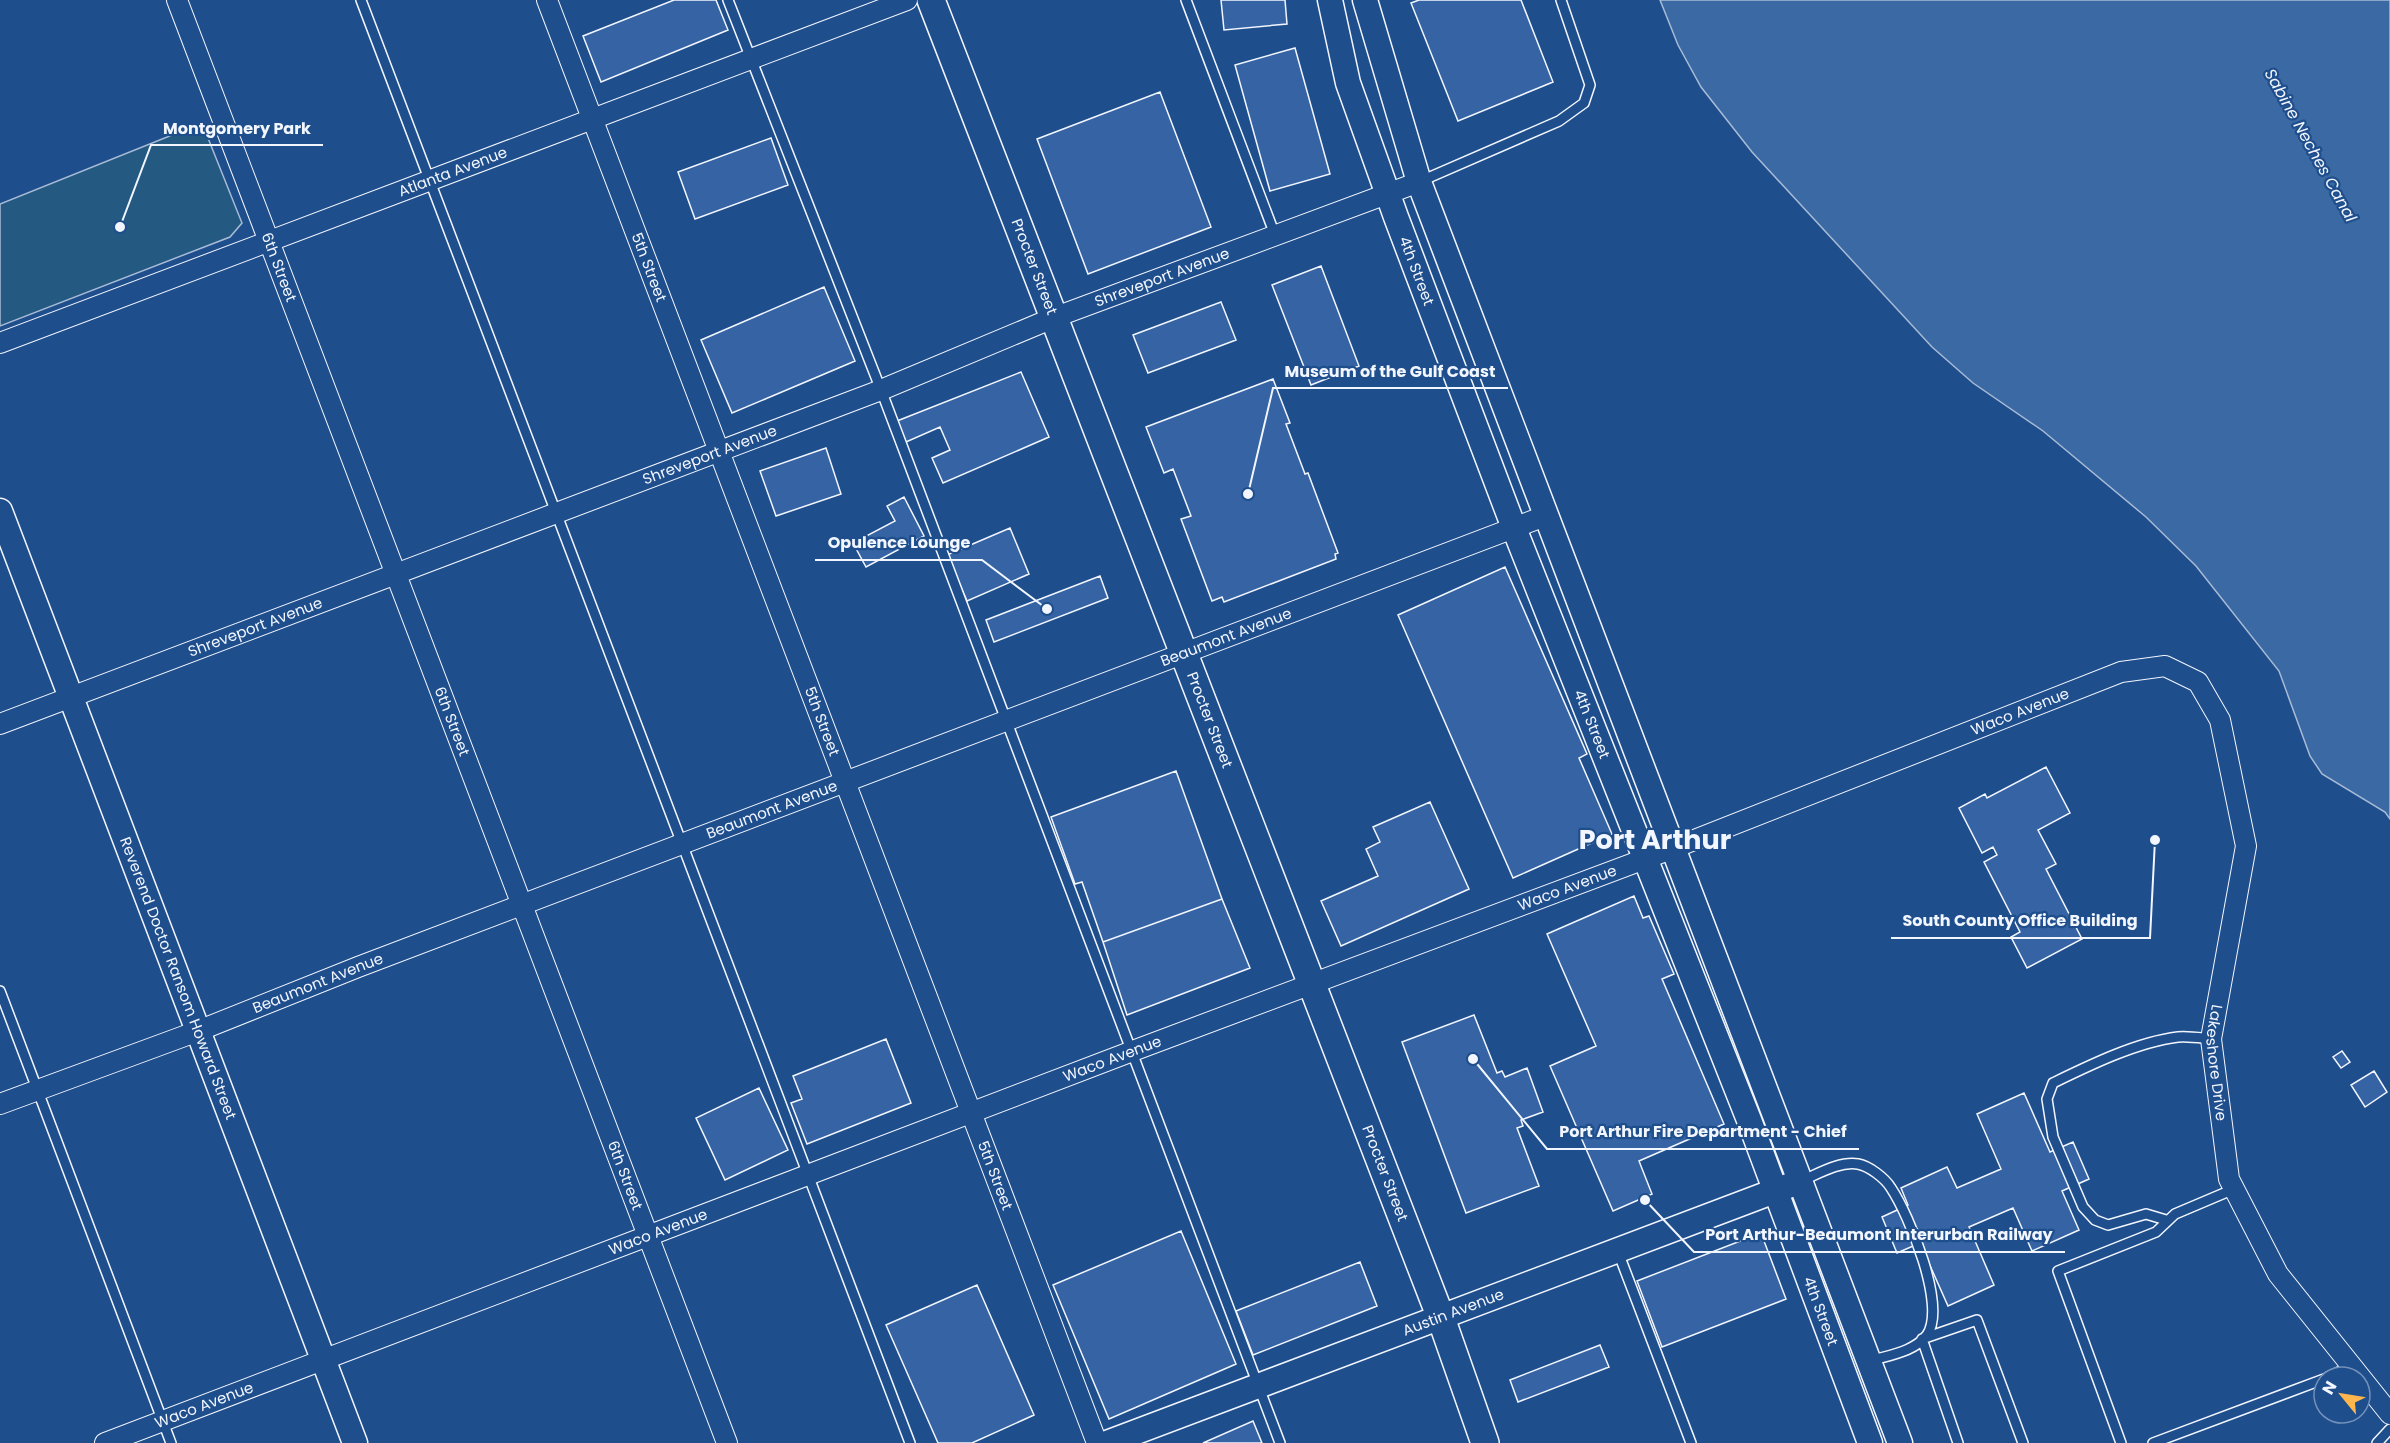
<svg xmlns="http://www.w3.org/2000/svg" width="2390" height="1443" viewBox="0 0 2390 1443" font-family="Poppins,sans-serif">
  <style>
    .green { fill: #245a82; stroke: #a8bbd7; stroke-width: 1.5 }
    .water { fill: #3b69a3; stroke: #a8bbd7; stroke-width: 1.5 }
    .building { fill: #3563a3; stroke: #f2f6ff; stroke-width: 1.5 }
    .lines { fill: none; stroke-linecap: round; stroke-linejoin: round }
    .service-casing { stroke: #f2f6ff; stroke-width: 12 }
    .minor-casing { stroke: #f2f6ff; stroke-width: 22 }
    .tertiary-casing { stroke: #f2f6ff; stroke-width: 27 }
    .secondary-casing { stroke: #f2f6ff; stroke-width: 30 }
    .service { stroke: #1f4e8c; stroke-width: 9 }
    .minor { stroke: #1f4e8c; stroke-width: 20 }
    .tertiary { stroke: #1f4e8c; stroke-width: 24 }
    .secondary { stroke: #1f4e8c; stroke-width: 27 }
    .labels { text-anchor: middle; stroke-width: 4.5; stroke-linejoin: round; paint-order: stroke }
    .street-label { font-size: 15px; fill: #f2f6ff; stroke: #1f4e8c }
    .water-label { font-size: 16px; font-style: italic; fill: #f2f6ff; stroke: #1f4e8c }
    .town-label { font-size: 27px; font-weight: bold; fill: #f2f6ff; stroke: #1f4e8c }
    .leader { fill: none; stroke: #f2f6ff; stroke-width: 2 }
    .callout-dot { fill: #f2f6ff; stroke: #1f4e8c; stroke-width: 2 }
    .callout-label { font-size: 16px; text-anchor: middle; font-weight: bold; fill: #f2f6ff; stroke: #1f4e8c; stroke-width: 4.5; stroke-linejoin: round; paint-order: stroke }
  </style>
  <rect width="100%" height="100%" fill="#1f4e8c"/>
  <path class="green" d="M202,123L242,223L230,237L0,326V204Z"/>
  <path class="water" d="M1660,0H2390V819L2385,812L2322,774L2310,756L2279,671L2196,566L2146,517L2043,431L1973,383L1932,347L1752,152L1701,87L1678,45Z"/>
  <path class="building" d="M674,0H716L728,30L601,82L583,36Z
    M1221,0H1285L1287,24L1224,30Z
    M1419,0H1521L1553,82L1458,121L1411,3Z
    M1295,48L1330,174L1270,191L1235,65Z
    M1160,92L1211,227L1088,274L1037,139Z
    M771,138L788,185L695,219L678,172Z
    M1321,266L1359,366L1311,385L1272,285Z
    M824,287L855,361L732,413L701,340Z
    M1221,302L1236,340L1148,373L1133,335Z
    M1021,372L1049,437L943,483L932,458L950,450L940,427L906,442L897,421Z
    M1273,379L1290,423L1286,424L1305,474L1308,473L1338,553L1335,554L1336,559L1224,602L1222,597L1212,601L1181,519L1191,516L1173,469L1164,473L1146,427Z
    M826,448L841,494L776,516L760,471Z
    M904,497L924,536L866,567L853,543L895,521L887,506Z
    M1010,528L1029,574L967,601L947,555Z
    M1505,567L1587,754L1579,758L1612,834L1513,878L1398,615Z
    M1100,576L1108,598L994,642L986,620Z
    M2046,767L2070,813L2038,830L2056,864L2046,869L2082,939L2027,968L2011,937L2020,932L1984,862L1997,855L1993,847L1982,853L1959,808L1985,794L1987,798Z
    M1176,771L1222,899L1103,942L1082,882L1075,884L1051,817Z
    M1430,802L1469,889L1341,946L1321,901L1378,876L1366,849L1380,842L1373,827Z
    M1634,896L1643,918L1649,916L1674,974L1662,979L1724,1124L1639,1161L1652,1194L1613,1211L1550,1066L1596,1046L1547,934Z
    M1222,899L1250,968L1127,1015L1103,942Z
    M1474,1015L1497,1073L1502,1071L1505,1077L1527,1068L1543,1112L1521,1120L1523,1126L1517,1128L1539,1186L1466,1213L1402,1042Z
    M886,1039L911,1103L807,1144L791,1103L802,1099L793,1076Z
    M2342,1051L2350,1062L2341,1068L2333,1057Z
    M2374,1071L2387,1092L2365,1107L2351,1085Z
    M759,1088L788,1150L725,1180L696,1118Z
    M2024,1093L2050,1152L2073,1142L2089,1179L2062,1191L2079,1230L2032,1251L2013,1208L1969,1227L1994,1285L1948,1306L1920,1243L1897,1253L1882,1217L1908,1205L1901,1188L1947,1167L1957,1188L2001,1169L1977,1114Z
    M1181,1231L1236,1364L1109,1419L1053,1285Z
    M1761,1233L1786,1299L1662,1347L1637,1281Z
    M1360,1262L1377,1306L1253,1355L1236,1311Z
    M977,1285L1034,1415L972,1443H938L886,1325Z
    M1600,1345L1609,1367L1518,1402L1510,1380Z
    M1253,1421L1262,1443H1203Z"/>
  <g class="lines">
    <defs>
      <path id="service" d="M361,0L910,1443
        M728,0L881,390L1280,1443
        M1186,0L1275,235
        M1421,181L1559,121L1584,103L1590,85L1561,0
        M0,991L171,1443
        M1801,1181C1818,1174 1839,1161 1858,1164C1869,1166 1885,1178 1891,1188C1909,1215 1947,1306 1927,1335C1914,1352 1889,1355 1870,1361
        M2166,1220L2146,1214L2108,1225L2095,1220L2083,1207L2053,1137L2047,1099L2053,1083C2090,1065 2137,1042 2178,1037C2188,1036 2201,1038 2211,1039
        M1618,1252L1691,1443
        M2328,1377L2352,1366
        M1958,1443L1922,1339L1977,1320L2023,1443
        M2121,1443L2058,1271L2156,1232L2175,1214L2234,1189
        M2153,1443L2324,1379
        M2377,1443L2390,1429"/>
      <g id="minor">
        <path id="s1" d="M177,0L727,1443"/>
        <path id="s2" d="M547,0L1097,1443"/>
        <path id="s3" d="M0,343L907,0"/>
        <path id="s4" d="M0,724L881,390L1053,318L1419,182"/>
        <path id="s5" d="M0,1104L198,1031L358,967L1545,516"/>
        <path id="s6" d="M105,1443L1130,1052L1674,848L2121,672L2165,666L2198,682L2220,720L2246,846L2211,1039L2229,1179L2278,1274L2390,1414"/>
      </g>
      <g id="tertiary">
        <path id="s7" d="M1330,0L1348,83L1396,217L1514,528L1749,1120L1870,1443"/>
        <path d="M1365,0L1419,182L1900,1443"/>
        <path id="s8" d="M0,511L355,1443"/>
        <path id="s9" d="M1107,1443L1788,1186"/>
      </g>
      <g id="secondary">
        <path id="s10" d="M931,0L1441,1318L1485,1443"/>
      </g>
    </defs>
    <use href="#service" class="service-casing"/>
    <use href="#minor" class="minor-casing"/>
    <use href="#tertiary" class="tertiary-casing"/>
    <use href="#secondary" class="secondary-casing"/>
    <use href="#service" class="service"/>
    <use href="#minor" class="minor"/>
    <use href="#tertiary" class="tertiary"/>
    <use href="#secondary" class="secondary"/>
  </g>
  <g class="labels">
    <g class="street-label">
      <text dy="5" stroke="none"><textPath href="#s3" startOffset="484">Atlanta Avenue</textPath></text>
      <text dy="5" stroke="none"><textPath href="#s1" startOffset="286">6th Street</textPath></text>
      <text dy="5" stroke="none"><textPath href="#s2" startOffset="286">5th Street</textPath></text>
      <text dy="5" stroke="none"><textPath href="#s10" startOffset="286">Procter Street</textPath></text>
      <text dy="5" stroke="none"><textPath href="#s7" startOffset="285">4th Street</textPath></text>
      <text dy="5" stroke="none"><textPath href="#s4" startOffset="1245">Shreveport Avenue</textPath></text>
      <text dy="5" stroke="none"><textPath href="#s4" startOffset="759">Shreveport Avenue</textPath></text>
      <text dy="5" stroke="none"><textPath href="#s4" startOffset="273">Shreveport Avenue</textPath></text>
      <text dy="5" stroke="none"><textPath href="#s5" startOffset="1312">Beaumont Avenue</textPath></text>
      <text dy="5" stroke="none"><textPath href="#s6" startOffset="2050">Waco Avenue</textPath></text>
      <text dy="5" stroke="none"><textPath href="#s2" startOffset="772">5th Street</textPath></text>
      <text dy="5" stroke="none"><textPath href="#s10" startOffset="772">Procter Street</textPath></text>
      <text dy="5" stroke="none"><textPath href="#s1" startOffset="772">6th Street</textPath></text>
      <text dy="5" stroke="none"><textPath href="#s7" startOffset="771">4th Street</textPath></text>
      <text dy="5" stroke="none"><textPath href="#s5" startOffset="826">Beaumont Avenue</textPath></text>
      <text dy="5" stroke="none"><textPath href="#s6" startOffset="1564">Waco Avenue</textPath></text>
      <text dy="5" stroke="none"><textPath href="#s8" startOffset="500">Reverend Doctor Ransom Howard Street</textPath></text>
      <text dy="5" stroke="none"><textPath href="#s5" startOffset="340">Beaumont Avenue</textPath></text>
      <text dy="5" stroke="none"><textPath href="#s6" startOffset="1078">Waco Avenue</textPath></text>
      <text dy="5" stroke="none"><textPath href="#s6" startOffset="2632">Lakeshore Drive</textPath></text>
      <text dy="5" stroke="none"><textPath href="#s2" startOffset="1258">5th Street</textPath></text>
      <text dy="5" stroke="none"><textPath href="#s10" startOffset="1258">Procter Street</textPath></text>
      <text dy="5" stroke="none"><textPath href="#s1" startOffset="1258">6th Street</textPath></text>
      <text dy="5" stroke="none"><textPath href="#s6" startOffset="592">Waco Avenue</textPath></text>
      <text dy="5" stroke="none"><textPath href="#s7" startOffset="1401">4th Street</textPath></text>
      <text dy="5" stroke="none"><textPath href="#s9" startOffset="370">Austin Avenue</textPath></text>
      <text dy="5" stroke="none"><textPath href="#s6" startOffset="106">Waco Avenue</textPath></text>
    </g>
    <g class="water-label">
      <text transform="translate(2311 145) rotate(61)" y="6">Sabine Neches Canal</text>
    </g>
    <g class="town-label">
      <text x="1655" y="849">Port Arthur</text>
    </g>
  </g>
  <path class="leader" d="M120 227L151 145H323M1248 494L1273 388H1508M1047 609L982 560H815M2155 840L2150 938H1891M1473 1059L1547 1149H1859M1645 1200L1694 1252H2065"/>
  <g class="callout-dot">
    <circle cx="120" cy="227" r="6"/>
    <circle cx="1248" cy="494" r="6"/>
    <circle cx="1047" cy="609" r="6"/>
    <circle cx="2155" cy="840" r="6"/>
    <circle cx="1473" cy="1059" r="6"/>
    <circle cx="1645" cy="1200" r="6"/>
  </g>
  <g class="callout-label">
    <text x="237" y="134">Montgomery Park</text>
    <text x="1390" y="377">Museum of the Gulf Coast</text>
    <text x="899" y="548">Opulence Lounge</text>
    <text x="2020" y="926">South County Office Building</text>
    <text x="1703" y="1137">Port Arthur Fire Department - Chief</text>
    <text x="1879" y="1240">Port Arthur-Beaumont Interurban Railway</text>
  </g>
  <g transform="translate(2342 1395) rotate(300)"><circle r="28" fill="#1f4e8c" stroke="#7391ba" stroke-width="1.5"/>
  <path d="M0-4.5L10 22L0 15L-10 22Z" fill="#ffb74d"/>
  <text y="-9" font-size="16" font-weight="bold" text-anchor="middle" fill="#f2f6ff">N</text>
  </g>
</svg>
